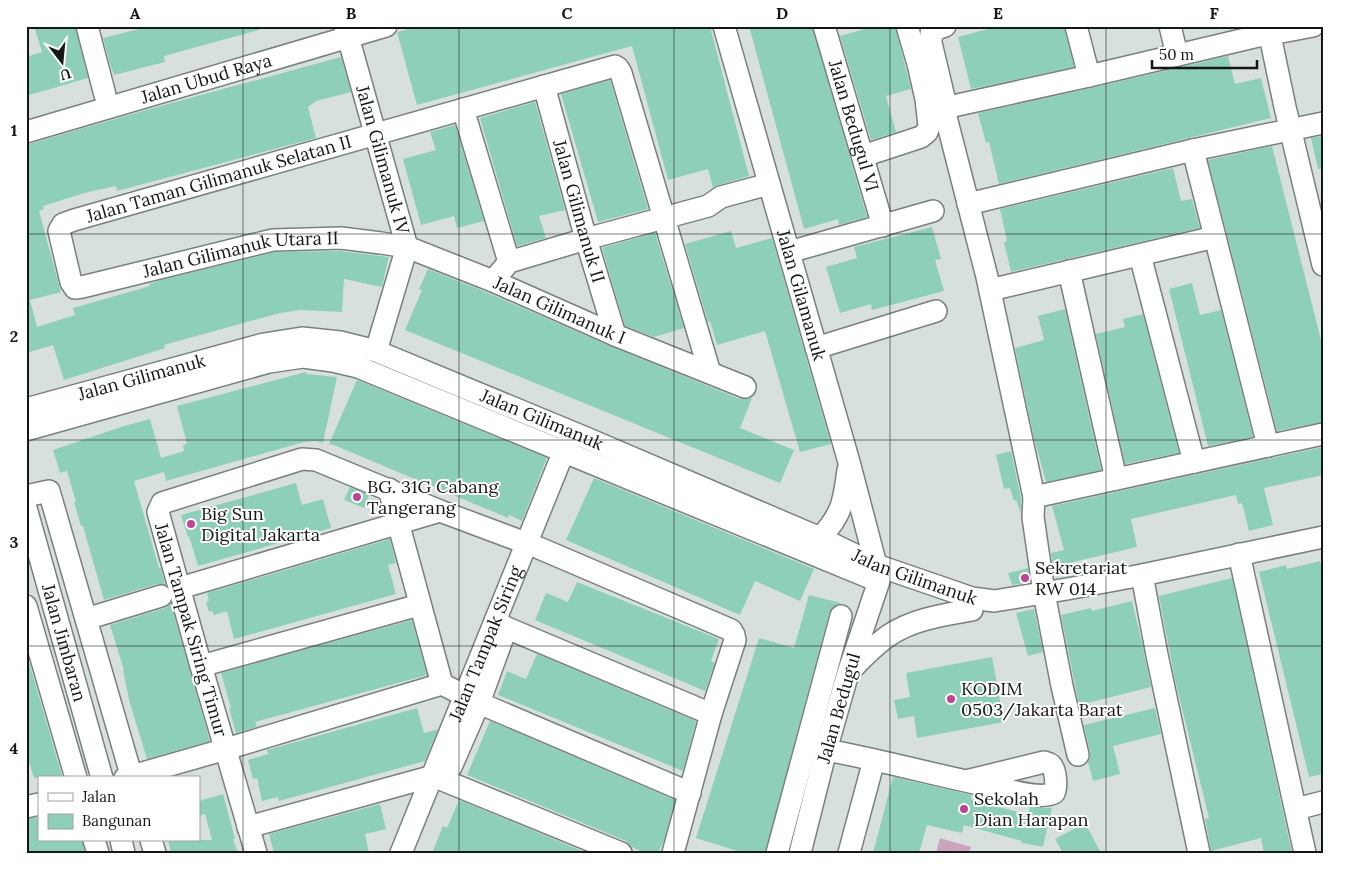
<svg xmlns="http://www.w3.org/2000/svg" width="1349" height="879" viewBox="0 0 1349 879" font-family="Lora,serif">
  <style>
    .green { fill: #cca5bd }
    .building { fill: #8ecfba }
    .lines { fill: none; stroke-linecap: round; stroke-linejoin: round }
    .minor-casing { stroke: #79807d; stroke-width: 24 }
    .minor { stroke: #fff; stroke-width: 21 }
    .grid { fill: none; stroke: #141716; stroke-width: 1; stroke-opacity: 0.55 }
    .poi-dot { fill: #bd4497; stroke: #fff; stroke-width: 2 }
    .labels { text-anchor: middle; stroke-width: 4; stroke-linejoin: round; paint-order: stroke }
    .street-label { font-size: 18px; fill: #141716; stroke: #fff }
    .poi-label { font-size: 18px; fill: #141716; stroke: #fff; text-anchor: start }
    .neatline { fill: none; stroke: #141716; stroke-width: 2 }
    .grid-label { font-size: 16px; text-anchor: middle; font-weight: bold; fill: #141716 }
  </style>
  <rect width="100%" height="100%" fill="#d8e0dd"/>
  <path class="green" d="M940,838L971,847L969,853H936Z"/>
  <path class="building" d="M34,26H75L88,78L26,96V57L42,52Z
    M138,26H259V30L164,56L165,62L114,75L113,71H112L103,38L139,29Z
    M420,26H710L749,176L718,185L713,188L708,169L668,180L632,46L417,105L397,32Z
    M749,26H812L867,217L839,225L838,219L804,229Z
    M875,26H895L911,89L886,96L896,132L871,140L840,36Z
    M999,26H1064L1074,67L971,89L958,37Z
    M1228,56L1235,84L1261,78L1271,118L999,184L989,142L986,143L978,113L1092,88Z
    M341,57L351,92L316,101L308,107L316,138L117,191L116,186L88,192L43,206L44,209L39,211L61,292L30,300L37,327L75,315L73,308L150,286L149,284L161,280L275,252L340,251L389,257L382,287L344,279L342,312L301,310L280,313L164,345L165,348L64,380L53,345L26,353V145L146,110Z
    M610,80L648,209L598,222L561,94Z
    M535,102L565,210L539,216L546,238L517,246L480,118Z
    M455,125L484,221L457,228L454,216L421,225L403,159L436,150L430,132Z
    M1323,136V168L1318,169L1311,138Z
    M1272,146L1323,348V422L1277,431L1208,160Z
    M1173,168L1181,201L1192,199L1200,228L1011,272L1004,242L1007,241L1000,209Z
    M932,227L941,259L935,260L944,291L872,310L871,304L840,313L826,267L857,258L854,247Z
    M731,231L736,248L772,238L831,444L800,452L765,331L717,345L710,321L708,322L685,244Z
    M655,233L684,328L654,337L625,326L602,248Z
    M428,269L488,293L610,346L740,399L752,398L740,428L794,450L780,483L405,330L422,290L419,289Z
    M1192,283L1200,315L1221,310L1253,437L1208,446L1169,289Z
    M1065,309L1101,470L1046,482L1034,438L1015,348L1044,340L1038,316Z
    M1143,314L1179,453L1125,464L1096,334L1125,327L1123,319Z
    M306,372L307,374L337,377L323,443L317,441L304,442L166,481L164,472L134,481L159,568H161L165,585L157,584L104,600L83,526H81L74,502H76L67,471L60,473L53,450L121,427L150,419L161,458L184,451L183,445L187,444L177,406Z
    M357,380L547,458L522,521L509,515L508,518L336,446L329,444Z
    M1323,447V475L1264,488L1273,525L1249,531L1242,503L1238,504L1236,495L1131,519L1137,547L1065,564L1066,571L1054,574L1051,553L1064,550L1052,506Z
    M1011,451L1021,498V513L1016,500L1014,501L1010,488L1004,489L996,455Z
    M594,478L814,569L800,601L755,581L740,615L566,540Z
    M296,483L302,505L323,499L331,528L198,566L189,536L188,537L181,515Z
    M350,487L369,495L364,508L344,500Z
    M390,539L396,563L388,565L396,594L234,639L227,611L214,615L212,611L209,612L206,602L209,601L207,593Z
    M1320,561L1323,573V774L1309,777L1259,572L1286,565L1287,569Z
    M1028,568L1030,582L1012,585L1008,573Z
    M1232,578L1292,853H1264L1261,838L1211,851L1205,819L1209,818L1175,680L1159,596Z
    M577,582L719,639L711,661L715,663L705,691L535,620L546,593L568,602Z
    M809,595L841,603L833,607L829,613L765,853H736L737,851L696,838L759,638L794,648Z
    M1132,601L1141,639L1151,687L1079,705L1061,615L1091,608L1092,611Z
    M171,604L210,741L147,759L129,700L123,670H124L110,625L165,608Z
    M1034,609L1043,652L1028,656L1016,613Z
    M412,620L427,675L255,722L257,727L236,733L229,708H231L221,673Z
    M26,652L62,776L55,778H34L26,752Z
    M537,654L696,721L683,771L498,695L507,671L526,679Z
    M992,657L1004,722L917,738L914,716L898,719L894,700L910,697L906,673Z
    M417,708L424,733L438,729L425,761L279,801L278,797L262,801L257,778L253,779L248,760L268,754L267,750Z
    M1155,708L1161,734L1113,746L1120,774L1093,781L1088,762L1090,758V752L1084,725Z
    M490,721L675,800L664,840L658,853H645L632,847L626,841L467,775Z
    M893,777L972,795L971,799L1028,815L1030,807L1052,808L1043,847L1022,843V841L964,825L962,833L927,825L919,853H873Z
    M223,794L235,839H233L238,853H171L168,840H212L205,814L199,816V801Z
    M459,800L587,853H432L443,826L447,828Z
    M380,804L386,829L365,834L369,853H274L269,834Z
    M39,817V840H82L85,853H26V819Z
    M1085,823L1101,853H1063L1055,839Z"/>
  <g class="lines">
    <defs>
      <g id="minor">
        <path d="M87,26L105,95"/>
        <path id="s1" d="M345,26L407,247L376,351"/>
        <path id="s2" d="M724,26L849,462L876,565L879,581L848,673L826,750L800,853"/>
        <path id="s3" d="M824,26L883,226"/>
        <path d="M945,26L939,28L931,33V43L947,110L946,117L987,277L1034,497L1033,517L1044,593L1062,686L1078,755"/>
        <path d="M1076,26L1089,76"/>
        <path d="M1170,26L1177,55"/>
        <path d="M1268,26L1285,107L1323,265"/>
        <path id="s4" d="M544,86L586,239L615,335"/>
        <path d="M463,109L509,262"/>
        <path d="M947,110L953,106L1089,76L1254,37L1313,26"/>
        <path id="s5" d="M26,132L386,26"/>
        <path d="M1193,150L1268,446"/>
        <path d="M863,156L921,137L927,132L929,126L926,99L918,64L907,26"/>
        <path d="M968,204L1193,150L1323,123"/>
        <path d="M789,252L933,211"/>
        <path d="M1140,255L1194,462"/>
        <path d="M1069,271L1116,479"/>
        <path d="M493,281L509,262L586,239L708,206L721,197L769,184"/>
        <path d="M990,290L1215,237"/>
        <path d="M816,348L936,311"/>
        <path id="s6" d="M710,373L621,73L618,68L615,66L74,220L63,224L59,231L71,282L75,288L82,287L273,240L341,238L381,243L407,247L493,281L615,335L745,387"/>
        <path id="s7" d="M26,409L264,344L302,338L340,342L376,351L586,438L820,538L876,565L972,598L994,601L1067,589L1142,575L1323,537"/>
        <path d="M26,430L269,362L303,357L333,361L358,367L878,581"/>
        <path d="M389,489L442,684"/>
        <path d="M26,496L49,491L132,778"/>
        <path d="M1034,497L1323,434"/>
        <path id="s8" d="M26,508L102,778"/>
        <path d="M820,538C842,515 844,501 848,470"/>
        <path d="M1239,554L1305,853"/>
        <path d="M1142,575L1157,655L1199,853"/>
        <path d="M180,588L440,511"/>
        <path d="M26,606L76,778"/>
        <path d="M86,619L161,596"/>
        <path d="M495,621L507,628L711,714"/>
        <path d="M201,666L419,605"/>
        <path d="M851,670C862,658 874,646 888,636C913,619 943,615 972,610"/>
        <path d="M826,750C882,760 938,776 994,787C1011,790 1039,800 1054,793C1057,787 1056,770 1051,765C1049,763 1047,763 1044,762L966,781"/>
        <path d="M451,767L479,703L503,637"/>
        <path d="M125,778L226,749L442,684L479,703L690,793"/>
        <path d="M26,807L39,804"/>
        <path d="M1296,809L1323,802"/>
        <path d="M248,827L433,776L621,853"/>
        <path d="M94,840L98,853"/>
        <path d="M121,840L124,853"/>
        <path d="M151,840L155,853"/>
        <path d="M256,853L201,666L158,512L162,503L302,459L316,460L440,511L539,548L731,630L734,635L735,640L711,714L673,853"/>
        <path id="s9" d="M401,853L568,441"/>
        <path d="M777,853L841,616"/>
        <path d="M849,853L874,760"/>
      </g>
    </defs>
    <use href="#minor" class="minor-casing"/>
    <use href="#minor" class="minor"/>
  </g>
  <path class="grid" d="M243,26V853M459,26V853M674,26V853M890,26V853M1106,26V853M26,234H1323M26,440H1323M26,646H1323"/>
  <g class="poi-dot">
    <circle cx="357" cy="497" r="5"/>
    <circle cx="191" cy="524" r="5"/>
    <circle cx="1025" cy="578" r="5"/>
    <circle cx="951" cy="699" r="5"/>
    <circle cx="964" cy="809" r="5"/>
  </g>
  <g class="labels">
    <g class="street-label">
      <text dy="6" stroke="none"><textPath href="#s5" startOffset="188">Jalan Ubud Raya</textPath></text>
      <text dy="6" stroke="none"><textPath href="#s3" startOffset="104">Jalan Bedugul VI</textPath></text>
      <text dy="6" stroke="none"><textPath href="#s1" startOffset="139">Jalan Gilimanuk IV</textPath></text>
      <text transform="translate(219 179) rotate(-16)" y="6">Jalan Taman Gilimanuk Selatan II</text>
      <text dy="6" stroke="none"><textPath href="#s4" startOffset="130">Jalan Gilimanuk II</textPath></text>
      <text dy="6" stroke="none"><textPath href="#s6" startOffset="1134">Jalan Gilimanuk Utara II</textPath></text>
      <text dy="6" stroke="none"><textPath href="#s2" startOffset="280">Jalan Gilamanuk</textPath></text>
      <text dy="6" stroke="none"><textPath href="#s6" startOffset="1468">Jalan Gilimanuk I</textPath></text>
      <text dy="6" stroke="none"><textPath href="#s7" startOffset="120">Jalan Gilimanuk</textPath></text>
      <text dy="6" stroke="none"><textPath href="#s7" startOffset="540">Jalan Gilimanuk</textPath></text>
      <text dy="6" stroke="none"><textPath href="#s7" startOffset="945">Jalan Gilimanuk</textPath></text>
      <text transform="translate(191 630) rotate(74)" y="6">Jalan Tampak Siring Timur</text>
      <text dy="6" stroke="none"><textPath href="#s8" startOffset="140">Jalan Jimbaran</textPath></text>
      <text dy="6" stroke="none"><textPath href="#s9" startOffset="226">Jalan Tampak Siring</textPath></text>
      <text transform="translate(839 708) rotate(-74)" y="6">Jalan Bedugul</text>
    </g>
    <g class="poi-label">
      <text x="367" y="493">BG. 31G Cabang<tspan x="367" dy="21">Tangerang</tspan></text>
      <text x="201" y="520">Big Sun<tspan x="201" dy="21">Digital Jakarta</tspan></text>
      <text x="1035" y="574">Sekretariat<tspan x="1035" dy="21">RW 014</tspan></text>
      <text x="961" y="695">KODIM<tspan x="961" dy="21">0503/Jakarta Barat</tspan></text>
      <text x="974" y="805">Sekolah<tspan x="974" dy="21">Dian Harapan</tspan></text>
    </g>
  </g>
  <rect width="1349" height="879" fill="none" stroke="#ffffff" stroke-width="55"/>
  <rect x="38" y="776" width="162" height="65" fill="#ffffff" stroke="#a1a2a2"/>
  <rect x="48" y="793" width="25" height="8" fill="#ffffff" stroke="#a1a2a2"/>
  <text x="82" y="802" font-size="15" fill="#141716">Jalan</text>
  <rect x="48" y="814" width="25" height="15" fill="#8ecfba" stroke="#a1a2a2"/>
  <text x="82" y="826" font-size="15" fill="#141716">Bangunan</text>
  <g transform="translate(62 62) rotate(164)" stroke="#ffffff" stroke-width="4" paint-order="stroke">
  <path d="M0-4L9 19L0 12L-9 19Z" fill="#141716"/>
  <text y="-8" font-size="14" font-weight="bold" text-anchor="middle" fill="#141716">U</text>
  </g>
  <path d="M1152 60v8h105v-8" fill="none" stroke="#141716" stroke-width="2.5"/>
  <text x="1159" y="60" font-size="15" fill="#141716" stroke="#ffffff" stroke-width="4" paint-order="stroke">50 m</text>
  <rect x="28" y="28" width="1294" height="824" class="neatline"/>
  <g class="grid-label">
    <text x="135" y="19">A</text>
    <text x="351" y="19">B</text>
    <text x="567" y="19">C</text>
    <text x="782" y="19">D</text>
    <text x="998" y="19">E</text>
    <text x="1214" y="19">F</text>
    <text x="14" y="136">1</text>
    <text x="14" y="342">2</text>
    <text x="14" y="548">3</text>
    <text x="14" y="754">4</text>
  </g>
</svg>
